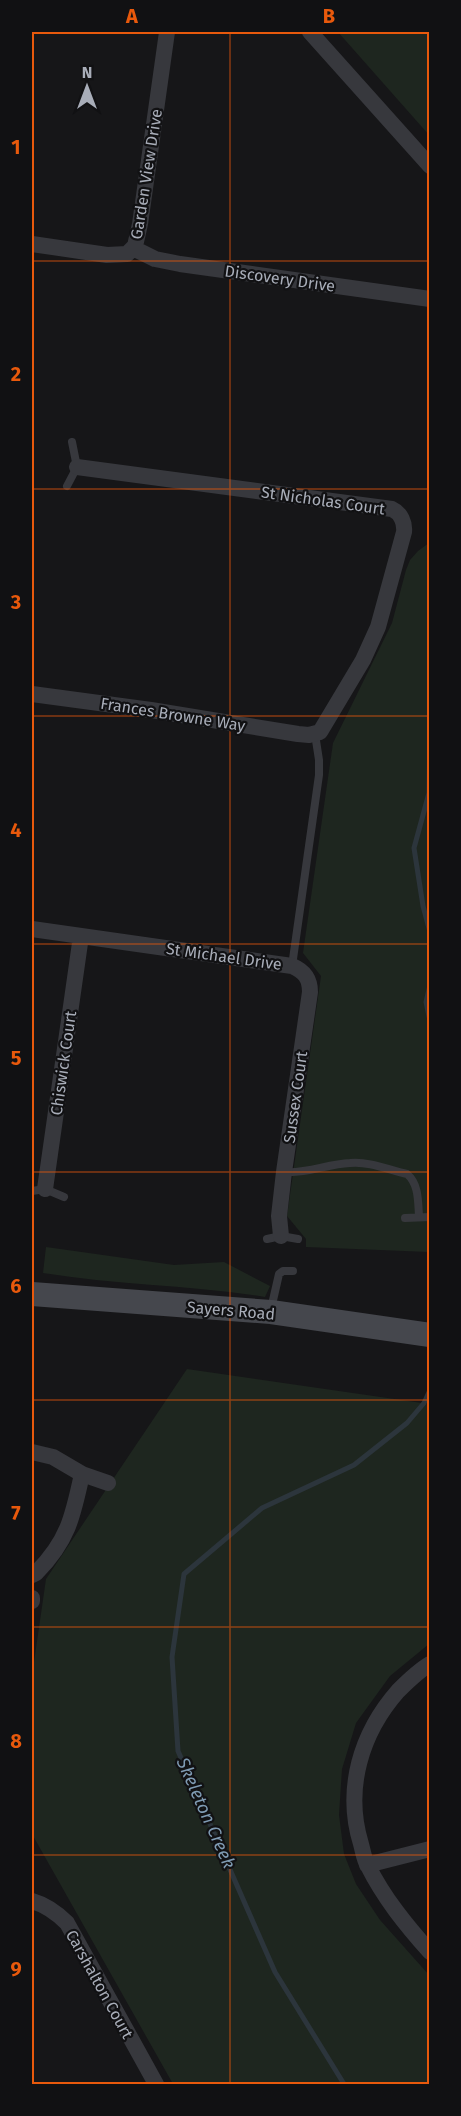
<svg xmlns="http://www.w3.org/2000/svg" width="461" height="2116" viewBox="0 0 461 2116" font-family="'Fira Sans',sans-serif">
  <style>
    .green { fill: #1e261f }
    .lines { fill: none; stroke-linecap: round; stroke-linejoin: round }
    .stream { stroke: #2c353c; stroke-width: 5 }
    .lane { stroke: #37383d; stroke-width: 8 }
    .street { stroke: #37383d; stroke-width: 16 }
    .secondary { stroke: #45474d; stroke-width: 24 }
    .grid { fill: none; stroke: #e8590c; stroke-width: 1.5; stroke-opacity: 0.55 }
    .labels { text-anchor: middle; stroke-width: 4.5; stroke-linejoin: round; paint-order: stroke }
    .street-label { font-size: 16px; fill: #a8adb8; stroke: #111113 }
    .water-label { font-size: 18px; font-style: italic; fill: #7f9bb3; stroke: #111113 }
    .neatline { fill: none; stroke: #e8590c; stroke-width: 2 }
    .grid-label { font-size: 20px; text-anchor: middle; font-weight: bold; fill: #e8590c }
  </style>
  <rect width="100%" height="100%" fill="#161618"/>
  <path class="green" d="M338,32H429V135Z
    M429,543V1252L306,1247V1239L287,1216L321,976L303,953L333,743L392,623L406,570L410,560L418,551Z
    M46,1247L174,1265L224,1262L270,1286L265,1297C191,1285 117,1285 43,1273Z
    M187,1369L429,1404V1644L390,1676L356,1723L342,1769L339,1815L344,1854L356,1884L380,1920L429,1975V2084H173L32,1834V1676L46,1579Z"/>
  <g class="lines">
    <path class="stream" d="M430,725L429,793L414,848L423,906L430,932
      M430,985L426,1002L430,1021
      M344,2084L275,1972L178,1751L172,1657L184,1574L262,1508L354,1465L407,1423L424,1403L430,1390"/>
    <path class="lane" d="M67,486L77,467L72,442
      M292,966L319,775V760L315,734
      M284,1172C307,1174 327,1164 350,1163C369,1161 389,1170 407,1174C419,1184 418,1202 419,1216
      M32,1191L45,1189L64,1197
      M405,1218L430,1217
      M267,1239L281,1236L298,1239
      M271,1309L279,1274L283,1271H293"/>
    <path class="street" d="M310,32L430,166
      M32,244L107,255L127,254L135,246L140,224L167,32
      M133,248L155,259L180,264L430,299
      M32,694L151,710L298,734L309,735L320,732L363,660L378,627L404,532C405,523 401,513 392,509L77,467
      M32,929L292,966C304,971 310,978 310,992L284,1172L279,1216L281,1236
      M45,1189L81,936
      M32,1452L53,1457L82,1474L108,1483
      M32,1575L36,1573C68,1541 73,1516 82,1474
      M32,1598V1601
      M430,1664C418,1671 408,1681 398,1691C361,1733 344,1789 361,1844C363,1851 364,1860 368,1866C384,1898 406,1925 430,1952
      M367,1865L430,1849
      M32,1901C46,1905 56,1912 67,1923L156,2084"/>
    <path class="secondary" d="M32,1294L271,1312L430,1335"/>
  </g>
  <path class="grid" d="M230,32V2084M32,261H430M32,489H430M32,716H430M32,944H430M32,1172H430M32,1400H430M32,1627H430M32,1855H430"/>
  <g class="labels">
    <g class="street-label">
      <text transform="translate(146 174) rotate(-81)" y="6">Garden View Drive</text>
      <text transform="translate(280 278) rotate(8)" y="6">Discovery Drive</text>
      <text transform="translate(323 500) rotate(8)" y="6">St Nicholas Court</text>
      <text transform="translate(173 714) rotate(9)" y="6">Frances Browne Way</text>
      <text transform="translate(224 956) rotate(8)" y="6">St Michael Drive</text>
      <text transform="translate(63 1063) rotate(-82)" y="6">Chiswick Court</text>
      <text transform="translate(295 1097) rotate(-82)" y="6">Sussex Court</text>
      <text transform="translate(231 1310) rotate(5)" y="6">Sayers Road</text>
      <text transform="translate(100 1984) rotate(61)" y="6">Carshalton Court</text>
    </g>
    <g class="water-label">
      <text transform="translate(206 1813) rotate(66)" y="6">Skeleton Creek</text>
    </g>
  </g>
  <rect width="461" height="2116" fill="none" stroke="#111113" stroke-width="66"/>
  <g transform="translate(87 87)" stroke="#111113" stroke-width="4.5" paint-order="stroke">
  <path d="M0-4.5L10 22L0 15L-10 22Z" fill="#a8adb8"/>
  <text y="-9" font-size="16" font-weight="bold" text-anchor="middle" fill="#a8adb8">N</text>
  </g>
  <rect x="33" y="33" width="395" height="2050" class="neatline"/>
  <g class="grid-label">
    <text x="132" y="23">A</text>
    <text x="329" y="23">B</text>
    <text x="16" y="154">1</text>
    <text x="16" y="381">2</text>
    <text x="16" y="609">3</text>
    <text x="16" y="837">4</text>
    <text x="16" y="1065">5</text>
    <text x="16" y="1293">6</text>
    <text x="16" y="1520">7</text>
    <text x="16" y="1748">8</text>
    <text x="16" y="1976">9</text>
  </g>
</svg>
